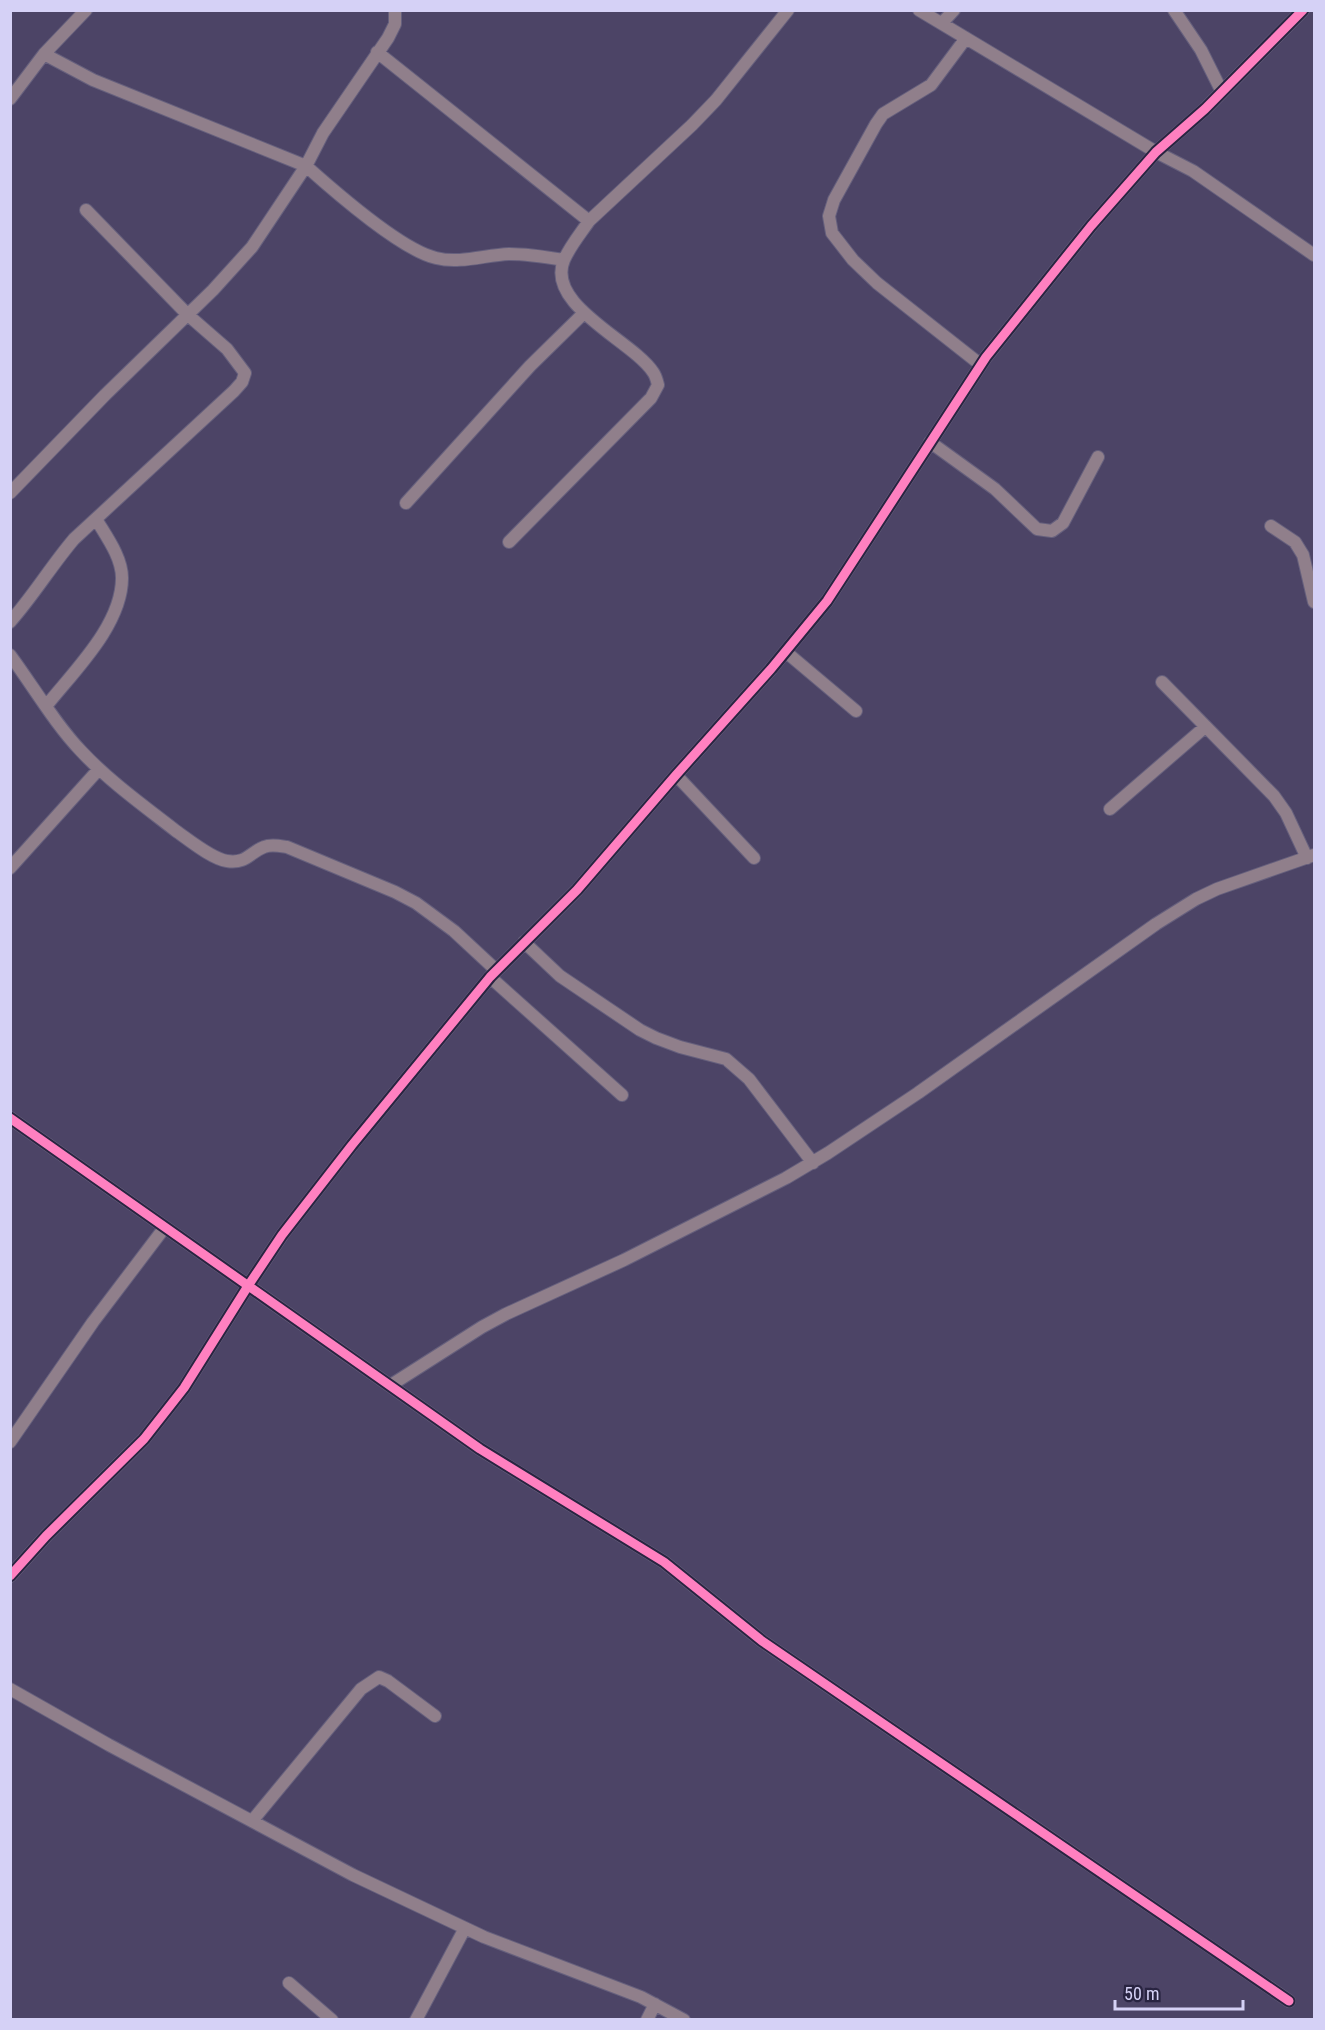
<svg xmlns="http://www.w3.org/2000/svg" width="1325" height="2030" viewBox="0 0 1325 2030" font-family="'Roboto Condensed',sans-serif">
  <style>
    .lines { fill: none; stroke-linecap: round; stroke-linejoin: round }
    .street-casing { stroke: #66607d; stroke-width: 14 }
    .street { stroke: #907f8b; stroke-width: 12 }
    .cycleway-casing { stroke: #292441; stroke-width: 13 }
    .cycleway { stroke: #ff80c0; stroke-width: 9 }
  </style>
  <rect width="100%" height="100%" fill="#4c4466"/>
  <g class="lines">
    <defs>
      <path id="street" d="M919,10L1156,152L1193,171L1314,255
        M1174,10L1201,50L1222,92
        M942,23L954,10
        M966,38L931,85L883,114L876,124L834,200L829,216L832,233L853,260L877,283L981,365
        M377,52L589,221C581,233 570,246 564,260C545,305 633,341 653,372C656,376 657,381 658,385L651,398L509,542
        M44,54L93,80L306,166C334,191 401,250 436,258C460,264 485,255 509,254C528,254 546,257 564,260
        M10,99L44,54L86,10
        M589,221L692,125L716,100L788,10
        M930,442L995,489L1037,529L1052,531L1063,523L1098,457
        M10,493L105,395L213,290L252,247L306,166L323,133L388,38L395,24V10
        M406,503L530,366L584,313
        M1271,526L1295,542L1303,555L1314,602
        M10,622C34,595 51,566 74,539L234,391L242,382L245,373L227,349L188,315L86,210
        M786,652L856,711
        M10,655C33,686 55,724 81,751C109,781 144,806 176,831C189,840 212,859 227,861C247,864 250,852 264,847C271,844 280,846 287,847L395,892L416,903L454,931L496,970
        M1162,682L1274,796L1286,813L1307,858
        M47,705C74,671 122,625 122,578C122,557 106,536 96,519
        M676,775L754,858
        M1110,809L1205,727
        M10,868L99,769
        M524,942L560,976L640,1030L656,1038L680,1047L726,1059L749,1079L813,1163
        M490,977L622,1095
        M10,1118L480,1449L664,1562L762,1641L1289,2001
        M391,1385L482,1327L506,1314L624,1260L786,1178L828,1153L918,1093L1156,924L1196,899L1217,889L1314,855
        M10,1442L93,1322L165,1227
        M10,1576L46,1536L144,1439L184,1388L248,1286L282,1235L352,1145L490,977L577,890L676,775L771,669L827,601L986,357L1091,226L1156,152L1205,109L1303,10
        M10,1689L109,1745L353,1875L484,1937L641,1997L684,2020
        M252,1821L361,1689L379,1677L388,1681L435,1716
        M289,1983L332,2020
        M416,2020L465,1928
        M647,2020L655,2004"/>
    </defs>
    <use href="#street" class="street-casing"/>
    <use href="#street" class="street"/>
    <defs>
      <path id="cycleway" d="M10,1118L480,1449L664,1562L762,1641L1289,2001
        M10,1576L46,1536L144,1439L184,1388L248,1286L282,1235L352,1145L490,977L577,890L676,775L771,669L827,601L986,357L1091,226L1156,152L1205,109L1303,10"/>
    </defs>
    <use href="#cycleway" class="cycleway-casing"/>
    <use href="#cycleway" class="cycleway"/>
  </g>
  <rect width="1325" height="2030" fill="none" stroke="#d5d1f6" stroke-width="24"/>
  <path d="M1115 2000v9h128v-9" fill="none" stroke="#d5d1f6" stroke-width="3"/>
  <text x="1124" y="2000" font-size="18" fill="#d5d1f6" stroke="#292441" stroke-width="4.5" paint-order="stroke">50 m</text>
</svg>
